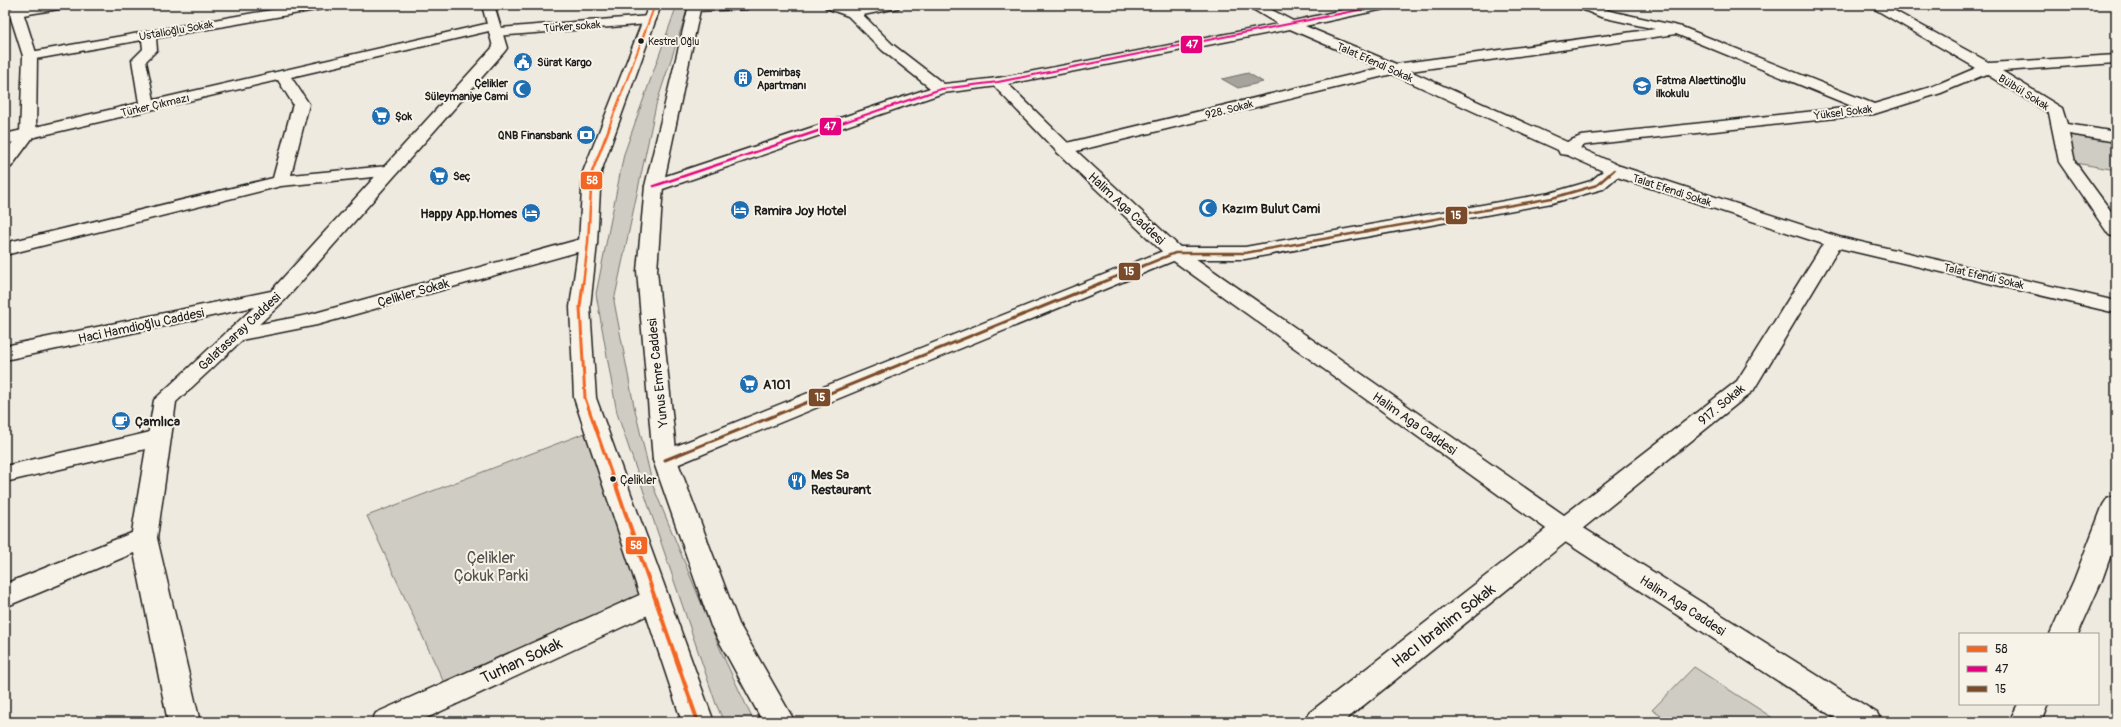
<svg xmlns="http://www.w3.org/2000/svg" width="2121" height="727" viewBox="0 0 2121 727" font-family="Pangolin,sans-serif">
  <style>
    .green { fill: #cfccc3; stroke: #767470 }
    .water { fill: #a6a39d; stroke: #6f6d69 }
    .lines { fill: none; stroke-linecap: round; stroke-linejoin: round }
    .minor-casing { stroke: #1c1c1c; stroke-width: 3 }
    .tertiary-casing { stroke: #1c1c1c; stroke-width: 3 }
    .secondary-casing { stroke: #1c1c1c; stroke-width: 3 }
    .minor { fill: #f7f3e8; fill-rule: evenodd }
    .tertiary { fill: #f7f3e8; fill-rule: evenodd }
    .secondary { fill: #f7f3e8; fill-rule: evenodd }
    .bus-1-far3-casing { stroke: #f7f3e8; stroke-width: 4 }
    .bus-1-far2-casing { stroke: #f7f3e8; stroke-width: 5 }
    .bus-1-far1-casing { stroke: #f7f3e8; stroke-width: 6 }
    .bus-1-casing { stroke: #f7f3e8; stroke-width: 7 }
    .bus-2-far1-casing { stroke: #f7f3e8; stroke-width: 4 }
    .bus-2-casing { stroke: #f7f3e8; stroke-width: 5 }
    .bus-3-far1-casing { stroke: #f7f3e8; stroke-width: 5 }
    .bus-3-casing { stroke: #f7f3e8; stroke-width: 6 }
    .bus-1-far3 { stroke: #f26522; stroke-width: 2 }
    .bus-1-far2 { stroke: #f26522; stroke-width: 2.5 }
    .bus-1-far1 { stroke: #f26522; stroke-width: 3 }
    .bus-1 { stroke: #f26522; stroke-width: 4 }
    .bus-2-far1 { stroke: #e5007d; stroke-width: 2 }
    .bus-2 { stroke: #e5007d; stroke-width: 2.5 }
    .bus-3-far1 { stroke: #7a4b2a; stroke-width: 2.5 }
    .bus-3 { stroke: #7a4b2a; stroke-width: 3 }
    .bus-dot { fill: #1c1c1c; stroke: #f7f3e8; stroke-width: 1.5 }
    .labels { text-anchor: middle; stroke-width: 4; stroke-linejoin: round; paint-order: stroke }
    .far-bus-label { font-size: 10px; fill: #1c1c1c; stroke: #f7f3e8; text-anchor: start }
    .far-street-label { font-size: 11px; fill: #1c1c1c; stroke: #f7f3e8 }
    .far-poi-label { font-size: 11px; font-weight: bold; fill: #1c1c1c; stroke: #f7f3e8; text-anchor: start }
    .bus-label { font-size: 12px; fill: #1c1c1c; stroke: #f7f3e8; text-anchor: start }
    .street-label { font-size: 13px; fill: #1c1c1c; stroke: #f7f3e8 }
    .poi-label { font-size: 13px; font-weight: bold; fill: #1c1c1c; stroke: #f7f3e8; text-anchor: start }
    .near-park-label { font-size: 16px; fill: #52514e; stroke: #f7f3e8 }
    .near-street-label { font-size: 16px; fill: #1c1c1c; stroke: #f7f3e8 }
    .line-badge { stroke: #f7f3e8; stroke-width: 1.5 }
    .badge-label { font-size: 11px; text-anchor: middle; font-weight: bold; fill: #fff }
  </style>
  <rect width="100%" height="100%" fill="#eeeae0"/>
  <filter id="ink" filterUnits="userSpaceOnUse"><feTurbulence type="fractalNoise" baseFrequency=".025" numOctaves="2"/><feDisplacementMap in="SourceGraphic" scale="8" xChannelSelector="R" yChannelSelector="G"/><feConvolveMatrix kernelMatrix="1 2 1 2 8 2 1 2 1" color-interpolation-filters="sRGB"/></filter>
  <g filter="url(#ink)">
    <path class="green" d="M677,5H689L656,105L614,301L634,406L653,486L724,658L754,722H724L716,704L617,413L596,294L624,154Z
      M2069,132L2116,141V170L2075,163Z
      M585,433L640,597L446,687L367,516Z
      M1694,667L1779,722H1670L1652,710Z"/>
    <path class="water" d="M1248,73L1263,82L1238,88L1222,79Z"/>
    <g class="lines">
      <defs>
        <path id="minor" d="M36,5H65L59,9L5,18V10Z
          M300,5H328L322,9L156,38L157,50L146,61L154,100L494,22L499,23L500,28L649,16L656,20L649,24L495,36L490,35L489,31L291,77L309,104L291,175L388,166L394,167L397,171L394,175L281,186L5,255V243L273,178L293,104L278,80L5,144V134L139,103L132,60L143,49L142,40L30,60L25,59L23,56L25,53Z
          M689,5H753L747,9L694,11L689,10L688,7Z
          M825,5H843L854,9L873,5H899L898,8L863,15L892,44L944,84L998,78L1278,24L1246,5H1262L1293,21L1366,5H1390L1384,9L1305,26L1396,64L1655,29L1601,17L1579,8L1578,5H1595L1610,11L1682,27L1874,104L1931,87L1976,68L1868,5H1884L1990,63L2116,55V63L2002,71L2062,108L2067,124L2116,132V142L2069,134L2075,162L2116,218V237L2109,235L2059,162L2049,113L1986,74L1941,93L1874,114L1585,145L1580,148L1620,166L1839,237L2116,301V313L1839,248L1753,391L1343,722H1304L1309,713L1737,381L1823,244L1617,177L1603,189L1552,203L1245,259H1178L674,466L665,468L656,466L653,460L656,454L1168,249L1175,247H1245L1550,193L1591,181L1603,171L1567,155L1560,154L1558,150L1392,74L1064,154L1058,153L1056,149L1058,145L1380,68L1290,29L998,86L943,93L660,190L654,191L648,190L645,186L648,182L930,88L882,50L848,16L826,8ZM1676,34L1854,107L1581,136L1567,142L1410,71Z
          M588,237L595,239L597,243L595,247L317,325L236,341L228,340L225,335L228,330L308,315Z
          M159,430L167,432L171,438L167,444L5,482V466Z
          M2116,496V540L2102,580L2078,634H2050L2074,580L2103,505L2107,499Z
          M144,528L153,531L157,538L153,545L5,607V584Z
          M655,588L665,591L669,599L665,607L418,722H371L376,713Z
          M2018,704H2048L2041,722H2009Z"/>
        <path id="tertiary" d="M14,5H26L23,12L37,56L36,133L11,167L5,168V152L20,133L23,56L9,12Z
          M482,5H494L507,48L505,51L285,300L176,402L157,538L200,722H168L131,538L154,400L254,307L5,360V346L271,291L493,47Z
          M998,78L1003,79L1070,145L1182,249L1574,522L1877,713L1882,722H1841L1556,536L1168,257L1058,153L993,85L991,82L993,79Z"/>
        <path id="secondary" d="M649,5H661L601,172L597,243L590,307L596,398L714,722H682L574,398L570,307L579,243L583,172Z
          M689,5H701L663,186L657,271L677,460L739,624L795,722H763L711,626L653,460L637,271L645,186Z"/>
      </defs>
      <use href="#minor" class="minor-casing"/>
      <use href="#tertiary" class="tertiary-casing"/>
      <use href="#secondary" class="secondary-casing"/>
      <use href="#minor" class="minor"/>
      <use href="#tertiary" class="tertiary"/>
      <use href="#secondary" class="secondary"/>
      <defs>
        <path id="bus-1-far3" d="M609,127L655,5"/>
        <path id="bus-1-far2" d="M583,284L588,243L592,172L610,126"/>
        <path id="bus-1-far1" d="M583,283L580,307L585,398L614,481"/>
        <path id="bus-1" d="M614,480L698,722"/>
        <path id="bus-2-far1" d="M830,127L941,89L998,82L1374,7"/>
        <path id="bus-2" d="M654,186L833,126"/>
        <path id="bus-3-far1" d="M1098,284L1175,253H1245L1552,198L1597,185L1614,170"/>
        <path id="bus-3" d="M665,460L1101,283"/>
      </defs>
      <use href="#bus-1-far3" class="bus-1-far3-casing"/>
      <use href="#bus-1-far2" class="bus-1-far2-casing"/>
      <use href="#bus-1-far1" class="bus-1-far1-casing"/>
      <use href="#bus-1" class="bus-1-casing"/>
      <use href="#bus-2-far1" class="bus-2-far1-casing"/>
      <use href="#bus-2" class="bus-2-casing"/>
      <use href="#bus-3-far1" class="bus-3-far1-casing"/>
      <use href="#bus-3" class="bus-3-casing"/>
      <use href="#bus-1-far3" class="bus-1-far3"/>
      <use href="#bus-1-far2" class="bus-1-far2"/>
      <use href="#bus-1-far1" class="bus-1-far1"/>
      <use href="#bus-1" class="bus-1"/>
      <use href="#bus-2-far1" class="bus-2-far1"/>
      <use href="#bus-2" class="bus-2"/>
      <use href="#bus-3-far1" class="bus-3-far1"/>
      <use href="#bus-3" class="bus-3"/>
    </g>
  </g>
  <defs>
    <symbol id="civic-disc" viewBox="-11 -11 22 22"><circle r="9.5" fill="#1f6fb2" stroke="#f7f3e8"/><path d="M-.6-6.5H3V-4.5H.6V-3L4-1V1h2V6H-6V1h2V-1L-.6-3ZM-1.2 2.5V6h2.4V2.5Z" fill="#fff"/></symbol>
    <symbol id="building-disc" viewBox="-11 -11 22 22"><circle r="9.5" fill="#1f6fb2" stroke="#f7f3e8"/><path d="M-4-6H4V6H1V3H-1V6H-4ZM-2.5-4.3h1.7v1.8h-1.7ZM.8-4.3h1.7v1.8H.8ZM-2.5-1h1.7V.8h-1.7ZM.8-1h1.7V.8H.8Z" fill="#fff"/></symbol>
    <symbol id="school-disc" viewBox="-11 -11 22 22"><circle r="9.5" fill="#1f6fb2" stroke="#f7f3e8"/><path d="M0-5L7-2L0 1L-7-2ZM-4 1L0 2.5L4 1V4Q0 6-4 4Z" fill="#fff"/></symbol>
    <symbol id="mosque-disc" viewBox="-11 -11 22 22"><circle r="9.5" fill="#1f6fb2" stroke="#f7f3e8"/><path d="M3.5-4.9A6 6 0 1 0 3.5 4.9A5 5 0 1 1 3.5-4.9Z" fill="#fff"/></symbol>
    <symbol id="supermarket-disc" viewBox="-11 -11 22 22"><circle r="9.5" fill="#1f6fb2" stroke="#f7f3e8"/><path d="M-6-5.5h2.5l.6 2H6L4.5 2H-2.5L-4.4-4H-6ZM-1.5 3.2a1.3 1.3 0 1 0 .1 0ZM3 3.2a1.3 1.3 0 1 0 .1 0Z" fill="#fff"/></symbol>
    <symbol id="bank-disc" viewBox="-11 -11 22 22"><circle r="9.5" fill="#1f6fb2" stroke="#f7f3e8"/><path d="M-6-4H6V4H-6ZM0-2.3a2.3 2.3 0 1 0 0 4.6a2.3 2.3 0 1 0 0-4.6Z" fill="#fff"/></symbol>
    <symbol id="hotel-disc" viewBox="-11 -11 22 22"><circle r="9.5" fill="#1f6fb2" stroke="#f7f3e8"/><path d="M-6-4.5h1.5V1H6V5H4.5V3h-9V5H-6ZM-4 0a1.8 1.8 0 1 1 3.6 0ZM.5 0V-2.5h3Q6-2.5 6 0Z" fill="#fff"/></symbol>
    <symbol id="cafe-disc" viewBox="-11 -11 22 22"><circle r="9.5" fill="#1f6fb2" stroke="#f7f3e8"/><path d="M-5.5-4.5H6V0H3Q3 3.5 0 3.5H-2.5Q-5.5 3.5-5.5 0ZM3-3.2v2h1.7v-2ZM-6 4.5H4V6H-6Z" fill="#fff"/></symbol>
    <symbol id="restaurant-disc" viewBox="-11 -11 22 22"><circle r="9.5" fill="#1f6fb2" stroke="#f7f3e8"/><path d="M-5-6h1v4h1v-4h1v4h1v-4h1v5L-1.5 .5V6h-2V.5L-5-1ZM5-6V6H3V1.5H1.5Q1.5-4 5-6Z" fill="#fff"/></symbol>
  </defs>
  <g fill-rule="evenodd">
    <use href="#civic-disc" x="512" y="51" width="22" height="22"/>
    <use href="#building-disc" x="732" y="67" width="22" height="22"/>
    <use href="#school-disc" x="1631" y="75" width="22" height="22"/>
    <use href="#mosque-disc" x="511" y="78" width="22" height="22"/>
    <use href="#supermarket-disc" x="370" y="105" width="22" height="22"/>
    <use href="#bank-disc" x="575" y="124" width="22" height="22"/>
    <use href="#supermarket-disc" x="428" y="165" width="22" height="22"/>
    <use href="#mosque-disc" x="1197" y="197" width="22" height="22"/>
    <use href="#hotel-disc" x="729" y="199" width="22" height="22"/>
    <use href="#hotel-disc" x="520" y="202" width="22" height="22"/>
    <use href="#supermarket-disc" x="738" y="373" width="22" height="22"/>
    <use href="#cafe-disc" x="110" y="410" width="22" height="22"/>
    <use href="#restaurant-disc" x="786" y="470" width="22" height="22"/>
  </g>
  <g class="bus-dot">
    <circle cx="641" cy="41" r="3.5"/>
    <circle cx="613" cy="479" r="3.5"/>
  </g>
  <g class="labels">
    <g class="far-bus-label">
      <text x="648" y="45">Kestrel Oğlu</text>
    </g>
    <g class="far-street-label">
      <text transform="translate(572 26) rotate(-4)" y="4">Türker sokak</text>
      <text transform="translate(176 30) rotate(-10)" y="4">Ustalioğlu Sokak</text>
      <text transform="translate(1375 62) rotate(24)" y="4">Talat Efendi Sokak</text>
      <text transform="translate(2024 92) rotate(32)" y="4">Bülbül Sokak</text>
      <text transform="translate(155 105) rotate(-13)" y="4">Türker Çıkmazı</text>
      <text transform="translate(1229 109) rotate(-14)" y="4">928. Sokak</text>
      <text transform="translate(1843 112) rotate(-7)" y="4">Yüksel Sokak</text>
      <text transform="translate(1672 190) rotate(18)" y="4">Talat Efendi Sokak</text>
      <text transform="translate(1984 276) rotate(13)" y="4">Talat Efendi Sokak</text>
    </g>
    <g class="far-poi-label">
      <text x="537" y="66">Sürat Kargo</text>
      <text x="757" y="76">Demirbaş<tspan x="757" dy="13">Apartmanı</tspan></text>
      <text x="1656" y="84">Fatma Alaettinoğlu<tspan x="1656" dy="13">ilkokulu</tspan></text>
      <text x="508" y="87" text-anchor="end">Çelikler<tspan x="508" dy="13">Süleymaniye Cami</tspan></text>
      <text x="395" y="120">Şok</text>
      <text x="572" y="139" text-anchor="end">QNB Finansbank</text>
      <text x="453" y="180">Seç</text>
    </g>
    <g class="bus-label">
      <text x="620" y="484">Çelikler</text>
    </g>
    <g class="street-label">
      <text transform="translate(1127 208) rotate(43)" y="5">Halim Aga Caddesi</text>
      <text transform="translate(413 292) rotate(-16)" y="5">Çelikler Sokak</text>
      <text transform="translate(141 325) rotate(-12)" y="5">Haci Hamdioğlu Caddesi</text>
      <text transform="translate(239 331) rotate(-43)" y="5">Galatasaray Caddesi</text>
      <text transform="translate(657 373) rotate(-96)" y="5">Yunus Emre Caddesi</text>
      <text transform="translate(1721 404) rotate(-40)" y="5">917. Sokak</text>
      <text transform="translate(1415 423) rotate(35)" y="5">Halim Aga Caddesi</text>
      <text transform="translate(1683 605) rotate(33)" y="5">Halim Aga Caddesi</text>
    </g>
    <g class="poi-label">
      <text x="1222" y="213">Kazım Bulut Cami</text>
      <text x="754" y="215">Ramira Joy Hotel</text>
      <text x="517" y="218" text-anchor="end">Happy App.Homes</text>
      <text x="763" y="389">A101</text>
      <text x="135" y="426">Çamlıca</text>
      <text x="811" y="479">Mes Sa<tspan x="811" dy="15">Restaurant</tspan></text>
    </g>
    <g class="near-park-label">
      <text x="491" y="563">Çelikler<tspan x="491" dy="18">Çokuk Parki</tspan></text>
    </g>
    <g class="near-street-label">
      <text transform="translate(1443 625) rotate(-38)" y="6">Hacı Ibrahim Sokak</text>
      <text transform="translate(521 660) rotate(-25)" y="6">Turhan Sokak</text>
    </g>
  </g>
  <g class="line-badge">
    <rect x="1180" y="35" width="23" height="19" rx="4" fill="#e5007d"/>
    <rect x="819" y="117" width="23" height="19" rx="4" fill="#e5007d"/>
    <rect x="580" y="171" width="23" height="19" rx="4" fill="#f26522"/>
    <rect x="1445" y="206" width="23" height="19" rx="4" fill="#7a4b2a"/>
    <rect x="1118" y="262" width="23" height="19" rx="4" fill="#7a4b2a"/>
    <rect x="808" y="388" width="23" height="19" rx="4" fill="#7a4b2a"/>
    <rect x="625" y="536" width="23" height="19" rx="4" fill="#f26522"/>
  </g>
  <g class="badge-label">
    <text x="1192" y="48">47</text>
    <text x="830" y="130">47</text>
    <text x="592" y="184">58</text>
    <text x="1456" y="219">15</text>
    <text x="1129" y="275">15</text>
    <text x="820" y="401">15</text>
    <text x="636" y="549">58</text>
  </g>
  <rect width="2121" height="727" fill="none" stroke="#f7f3e8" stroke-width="20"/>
  <rect x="10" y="10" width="2101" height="707" fill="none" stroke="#1c1c1c" stroke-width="1.5" filter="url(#ink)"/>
  <rect x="1959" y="633" width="140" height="72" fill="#f7f3e8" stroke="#9f9d96"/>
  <rect x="1967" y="646" width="20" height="6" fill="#f26522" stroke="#9f9d96"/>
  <text x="1995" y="653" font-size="12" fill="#1c1c1c">58</text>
  <rect x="1967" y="666" width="20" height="6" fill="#e5007d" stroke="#9f9d96"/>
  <text x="1995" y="673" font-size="12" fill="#1c1c1c">47</text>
  <rect x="1967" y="686" width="20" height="6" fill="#7a4b2a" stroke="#9f9d96"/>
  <text x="1995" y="693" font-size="12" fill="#1c1c1c">15</text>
</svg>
